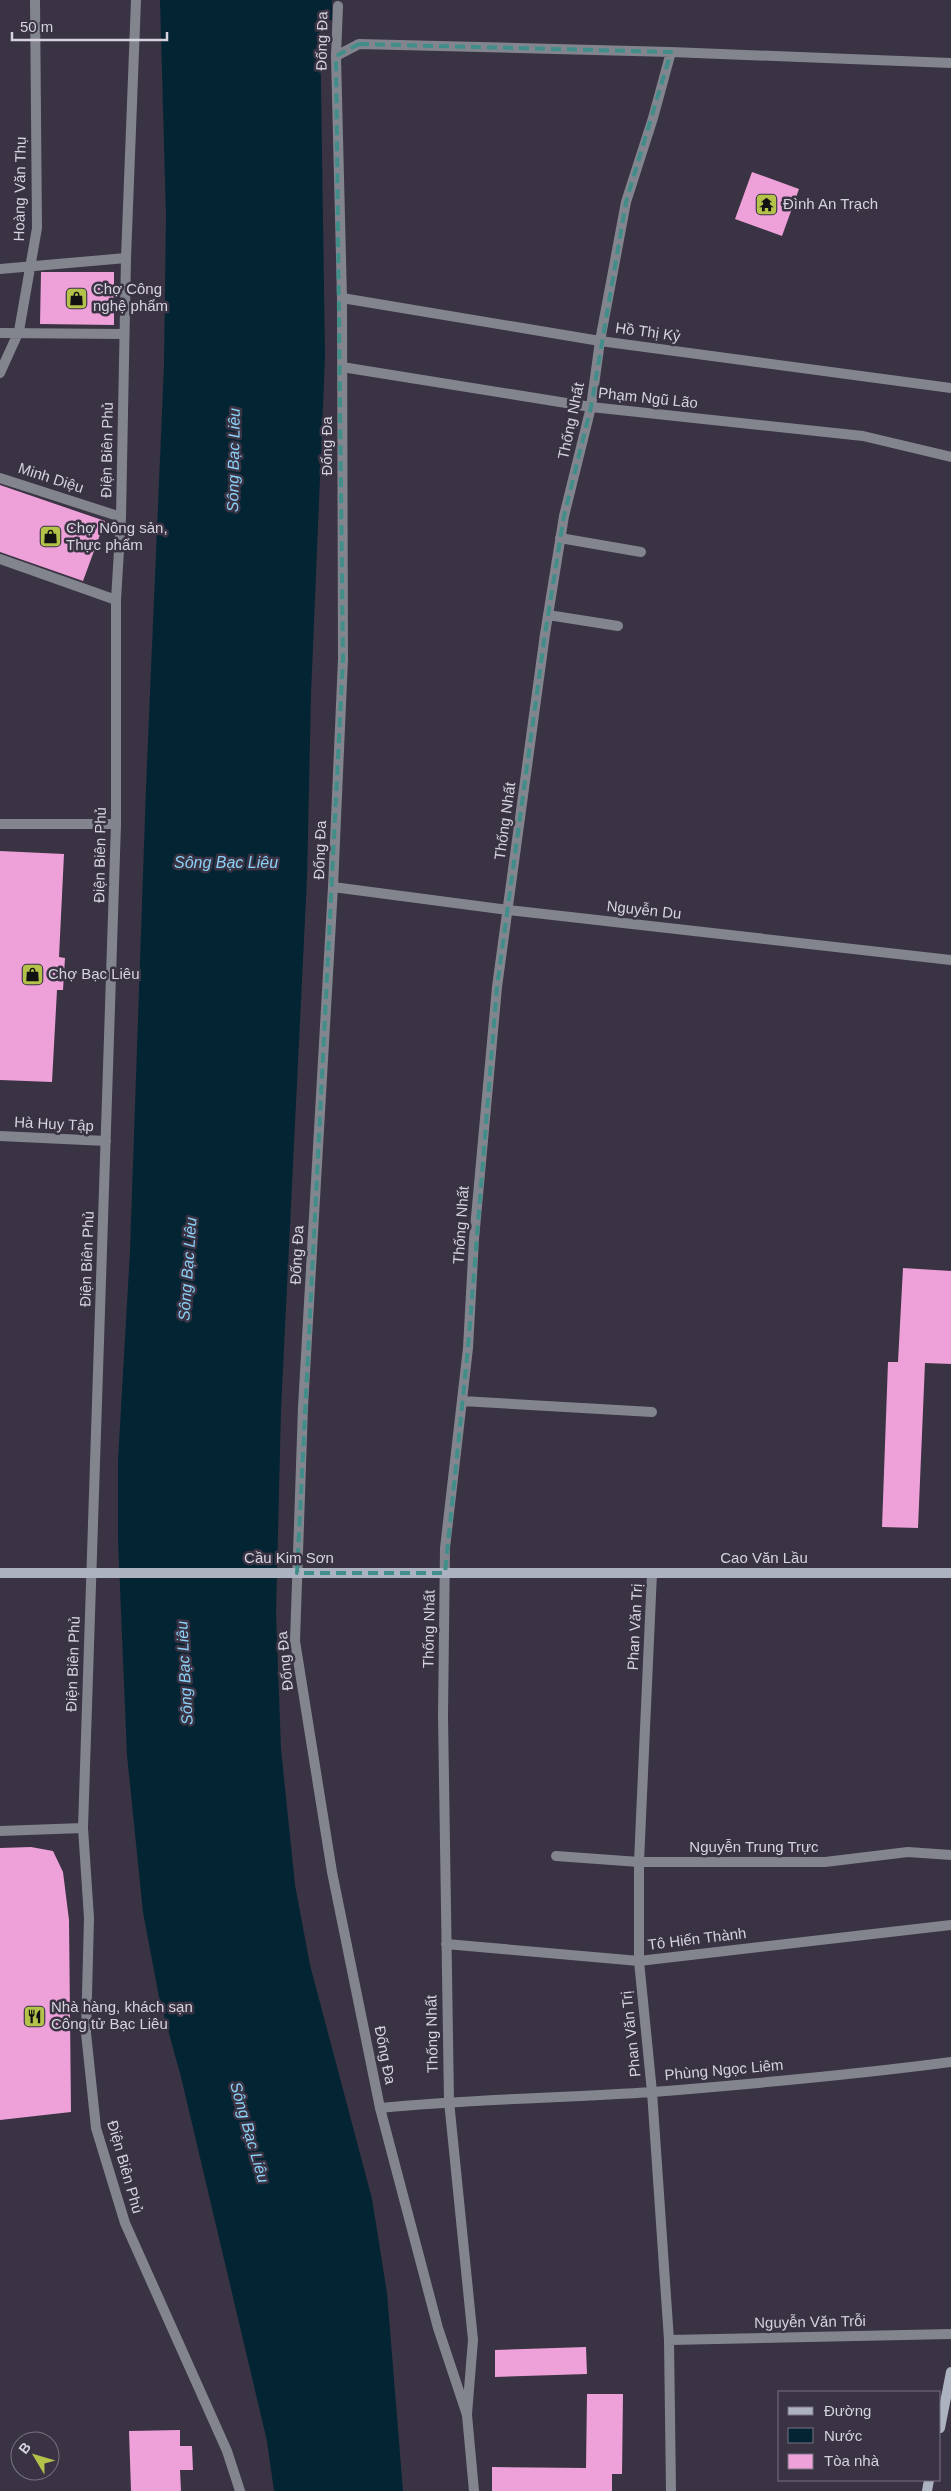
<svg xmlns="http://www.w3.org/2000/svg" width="951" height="2491" viewBox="0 0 951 2491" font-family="Helvetica,sans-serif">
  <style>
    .water { fill: #032433 }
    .building { fill: #eea0d9 }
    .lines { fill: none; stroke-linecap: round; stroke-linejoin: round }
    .minor { stroke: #82858e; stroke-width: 10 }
    .tertiary { stroke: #82858e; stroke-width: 10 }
    .secondary { stroke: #acb2bf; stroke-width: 10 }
    .marked { fill: none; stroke: #418d8a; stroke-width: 4; stroke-dasharray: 10 6; stroke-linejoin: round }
    .labels { text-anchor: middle; stroke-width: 5; stroke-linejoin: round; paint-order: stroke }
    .street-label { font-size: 15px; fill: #d7d3de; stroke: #393343 }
    .poi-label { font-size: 15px; fill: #d7d3de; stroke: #393343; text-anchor: start }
    .water-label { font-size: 16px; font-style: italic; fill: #8bd1f7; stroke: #393343 }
  </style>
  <rect width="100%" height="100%" fill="#393343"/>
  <path class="water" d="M160,0H332V20H320L325,357L311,694L307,878L281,1409L276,1613L281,1749L295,1885L310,1965L372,2199L387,2293L403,2491H274L267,2441L181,2077L159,1997L143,1912L127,1755L118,1540V1461L130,1251L146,788L164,365L166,215Z"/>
  <path class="building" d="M752,172L799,189L782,236L735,219Z
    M41,272H114V325L40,324Z
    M0,485L105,521L83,581L0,552Z
    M0,851L64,854L59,957L65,958L63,990H57L52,1082L0,1080Z
    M903,1268L951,1271V1364L925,1363L918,1528L882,1527L888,1362H898Z
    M31,1847L53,1851L63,1872L69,1920L71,2112L0,2120V1848Z
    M586,2347L587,2374L495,2377V2350Z
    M587,2394H623L622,2474H612V2491H492V2467L586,2468Z
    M180,2430V2446H192L193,2470H180L181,2491H131L129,2431Z"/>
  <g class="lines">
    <path class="minor" d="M136,0L126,258L121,517L116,600V824L83,1828L89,1918L86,2033L96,2128L125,2223L227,2451L240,2491
      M336,56L359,44L671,52L951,63
      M0,269L126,258
      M342,298L600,341L951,388
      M0,333L124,334
      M342,367L591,407L863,436L951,457
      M0,373L19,331L37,228L35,0
      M0,478L121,517
      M560,538L641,552
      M0,559L116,600
      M548,615L618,626
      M0,824H116
      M333,887L508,910L951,960
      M0,1136L106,1141
      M462,1401L652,1412
      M652,1573L639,1862V1961L652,2092L669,2340L671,2491
      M0,1831L83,1828
      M556,1856L639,1862H825L908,1852L951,1855
      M446,1944L639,1961L951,1925
      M380,2108C471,2099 562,2098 653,2092C752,2084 852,2075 951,2062
      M669,2340L951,2334
      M467,2414L473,2340L449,2101L443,1715L445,1548L468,1348L474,1239L497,987L545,634L564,516L591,407L600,341L626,202L653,118L671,52"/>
    <path class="tertiary" d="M338,6L336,56L342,298L343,659L333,887L303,1407L295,1641L332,1872L380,2108L438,2328L467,2415L474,2491"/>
    <path class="secondary" d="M0,1573H951
      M940,2428L951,2372
      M927,2491L929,2480"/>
  </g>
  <path class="marked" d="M359,44L671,52L626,202L591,407L564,516L545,634L497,987L468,1348L445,1573H297L343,659L336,56Z"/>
  <defs>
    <symbol id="temple-square" viewBox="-11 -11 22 22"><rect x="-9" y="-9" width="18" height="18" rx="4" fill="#b4c24a" stroke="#393343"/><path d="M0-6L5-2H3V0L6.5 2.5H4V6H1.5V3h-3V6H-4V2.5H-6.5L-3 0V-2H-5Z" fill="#111"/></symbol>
    <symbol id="shop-square" viewBox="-11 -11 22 22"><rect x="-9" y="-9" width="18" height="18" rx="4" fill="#b4c24a" stroke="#393343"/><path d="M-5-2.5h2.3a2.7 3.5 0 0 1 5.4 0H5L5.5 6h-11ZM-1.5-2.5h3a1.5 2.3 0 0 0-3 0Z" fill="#111"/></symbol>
    <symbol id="restaurant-square" viewBox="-11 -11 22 22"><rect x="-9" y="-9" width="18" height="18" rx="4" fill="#b4c24a" stroke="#393343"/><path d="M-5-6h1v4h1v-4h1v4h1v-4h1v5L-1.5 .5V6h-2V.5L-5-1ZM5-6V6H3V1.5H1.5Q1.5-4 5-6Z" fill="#111"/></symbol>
  </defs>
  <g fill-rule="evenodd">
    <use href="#temple-square" x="754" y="192" width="25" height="25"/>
    <use href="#shop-square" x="64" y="286" width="25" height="25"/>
    <use href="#shop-square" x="38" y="524" width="25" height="25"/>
    <use href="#shop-square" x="20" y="962" width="25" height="25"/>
    <use href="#restaurant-square" x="22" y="2004" width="25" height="25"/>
  </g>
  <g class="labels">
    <g class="street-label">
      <text transform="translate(322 41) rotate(-89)" y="5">Đống Đa</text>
      <text transform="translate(20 189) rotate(-89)" y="5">Hoàng Văn Thụ</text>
      <text transform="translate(648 332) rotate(8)" y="5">Hồ Thị Kỷ</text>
      <text transform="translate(648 398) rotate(6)" y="5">Phạm Ngũ Lão</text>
      <text transform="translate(571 421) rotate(-78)" y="5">Thống Nhất</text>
      <text transform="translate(327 446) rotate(-90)" y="5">Đống Đa</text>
      <text transform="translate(107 450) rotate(-89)" y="5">Điện Biên Phủ</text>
      <text transform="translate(51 478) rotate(18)" y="5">Minh Diệu</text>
      <text transform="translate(505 821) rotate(-82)" y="5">Thống Nhất</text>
      <text transform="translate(320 850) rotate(-88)" y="5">Đống Đa</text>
      <text transform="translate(100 855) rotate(-89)" y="5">Điện Biên Phủ</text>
      <text transform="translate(644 910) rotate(6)" y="5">Nguyễn Du</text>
      <text transform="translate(54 1124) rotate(3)" y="5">Hà Huy Tập</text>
      <text transform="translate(461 1225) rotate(-86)" y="5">Thống Nhất</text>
      <text transform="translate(297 1255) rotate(-87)" y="5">Đống Đa</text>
      <text transform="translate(87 1259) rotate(-88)" y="5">Điện Biên Phủ</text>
      <text x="289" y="1563">Cầu Kim Sơn</text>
      <text x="764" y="1563">Cao Văn Lầu</text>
      <text transform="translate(635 1627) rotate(-87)" y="5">Phan Văn Trị</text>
      <text transform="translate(429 1629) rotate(-89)" y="5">Thống Nhất</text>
      <text transform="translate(285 1661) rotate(-96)" y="5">Đống Đa</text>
      <text transform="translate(73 1664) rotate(-88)" y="5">Điện Biên Phủ</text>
      <text x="754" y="1852">Nguyễn Trung Trực</text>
      <text transform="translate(697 1939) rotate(-7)" y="5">Tô Hiến Thành</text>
      <text transform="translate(432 2034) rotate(-91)" y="5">Thống Nhất</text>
      <text transform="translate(631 2034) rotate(-96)" y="5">Phan Văn Trị</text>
      <text transform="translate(385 2055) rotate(79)" y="5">Đống Đa</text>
      <text transform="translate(724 2070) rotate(-5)" y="5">Phùng Ngọc Liêm</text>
      <text transform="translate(125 2167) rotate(74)" y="5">Điện Biên Phủ</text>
      <text transform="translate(810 2322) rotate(-1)" y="5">Nguyễn Văn Trỗi</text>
    </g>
    <g class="poi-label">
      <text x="783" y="209">Đình An Trạch</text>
      <text x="93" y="294">Chợ Công<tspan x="93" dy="17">nghệ phẩm</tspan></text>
      <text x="66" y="533">Chợ Nông sản,<tspan x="66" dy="17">Thực phẩm</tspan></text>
      <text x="48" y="979">Chợ Bạc Liêu</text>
      <text x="51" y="2012">Nhà hàng, khách sạn<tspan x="51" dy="17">Công tử Bạc Liêu</tspan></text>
    </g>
    <g class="water-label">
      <text transform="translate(233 460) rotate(-89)" y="6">Sông Bạc Liêu</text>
      <text x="226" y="868">Sông Bạc Liêu</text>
      <text transform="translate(187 1269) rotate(-86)" y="6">Sông Bạc Liêu</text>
      <text transform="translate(184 1673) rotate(-93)" y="6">Sông Bạc Liêu</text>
      <text transform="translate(250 2132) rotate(74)" y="6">Sông Bạc Liêu</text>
    </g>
  </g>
  <rect x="778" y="2391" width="162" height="90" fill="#393343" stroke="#787381"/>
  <rect x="788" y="2407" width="25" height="8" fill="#acb2bf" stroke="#787381"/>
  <text x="824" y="2416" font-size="15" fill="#d7d3de">Đường</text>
  <rect x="788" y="2428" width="25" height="15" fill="#032433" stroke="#787381"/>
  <text x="824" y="2441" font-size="15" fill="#d7d3de">Nước</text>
  <rect x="788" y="2454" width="25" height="15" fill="#eea0d9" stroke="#787381"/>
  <text x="824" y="2466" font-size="15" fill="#d7d3de">Tòa nhà</text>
  <g transform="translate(35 2456) rotate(308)"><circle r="24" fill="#393343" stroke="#787381"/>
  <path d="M0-4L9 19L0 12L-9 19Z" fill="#b4c24a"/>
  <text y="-8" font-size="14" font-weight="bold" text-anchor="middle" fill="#d7d3de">B</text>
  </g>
  <path d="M12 32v8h155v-8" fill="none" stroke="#d7d3de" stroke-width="2.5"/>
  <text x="20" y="32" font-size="15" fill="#d7d3de" stroke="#393343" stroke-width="4" paint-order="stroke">50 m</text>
</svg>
